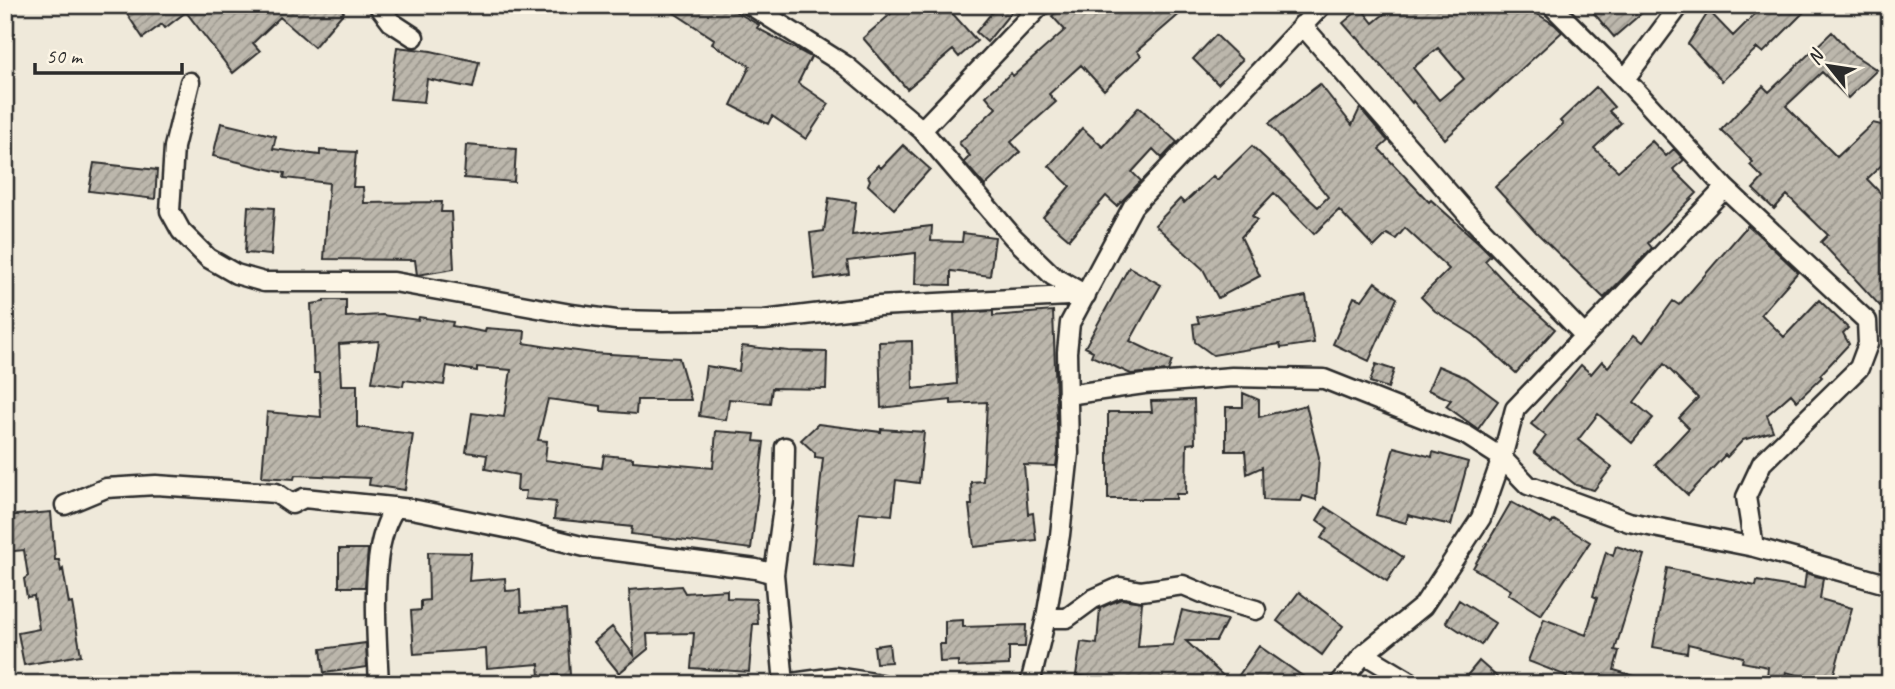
<svg xmlns="http://www.w3.org/2000/svg" width="1895" height="689" viewBox="0 0 1895 689" font-family="Caveat,sans-serif">
  <style>
    .building { fill: url(#building-hatch); stroke: #2b2b2b; stroke-width: 2; fill-rule: evenodd }
    .lines { fill: none; stroke-linecap: round; stroke-linejoin: round }
    .street-casing { stroke: #2b2b2b; stroke-width: 23 }
    .street { stroke: #fcf5e5; stroke-width: 18 }
  </style>
  <defs>
    <pattern id="building-hatch" width="6" height="6" patternUnits="userSpaceOnUse" patternTransform="scale(1.75)"><rect width="6" height="6" fill="#bcb7ac"/><path d="M-1 1l2-2M0 6l6-6M5 7l2-2" fill="none" stroke="#99958c"/></pattern>
  </defs>
  <rect width="100%" height="100%" fill="#efe9da"/>
  <filter id="ink" filterUnits="userSpaceOnUse"><feTurbulence type="fractalNoise" baseFrequency=".0143" numOctaves="2"/><feDisplacementMap in="SourceGraphic" scale="14" xChannelSelector="R" yChannelSelector="G"/><feConvolveMatrix kernelMatrix="1 2 1 2 8 2 1 2 1" color-interpolation-filters="sRGB"/></filter>
  <g filter="url(#ink)">
    <path class="building" d="M121,5H336L344,12L314,47L280,17L253,43L260,51L233,73L186,12L165,28L162,24L143,38Z
      M662,5H724L759,25L757,28L811,57L798,83L829,104L806,139L772,116L768,124L731,105L750,66L712,44L714,39Z
      M901,5H945L977,41L959,57L953,50L907,89L863,38Z
      M998,5H1017L987,42L976,32Z
      M1064,5H1190L1137,51L1141,56L1104,90L1081,65L1049,94L1056,102L1011,142L1020,152L985,186L964,162L970,156L959,143L996,108L986,96L1011,73L1013,76L1065,30L1052,16Z
      M1395,5H1523L1555,25L1562,32L1445,139L1413,101L1412,103L1357,37L1356,38L1343,23L1361,8L1373,23ZM1438,48L1464,79L1439,100L1413,68Z
      M1587,5H1651L1614,37Z
      M1764,5H1811L1763,53L1757,48L1722,81L1688,44L1709,11L1733,36Z
      M1832,32L1851,53L1877,70L1848,98L1822,72L1786,106L1837,157L1873,123L1890,127V157L1867,179L1890,203V270L1881,279L1890,289V299L1880,306L1821,242L1828,235L1787,195L1774,209L1753,189L1763,178L1750,165L1753,162L1721,130L1763,86L1769,92Z
      M1216,35L1242,60L1218,84L1193,59Z
      M397,47L431,51L479,62L473,88L427,79L424,102L390,99Z
      M1320,84L1352,125L1360,108L1388,141L1379,149L1429,202L1431,200L1479,243L1491,255L1485,261L1516,294L1555,329L1516,373L1474,335L1435,311L1421,297L1449,269L1405,228L1396,239L1387,234L1374,247L1339,210L1314,234L1274,193L1252,216L1257,220L1241,237L1260,276L1218,298L1203,269L1155,225L1180,199L1184,203L1213,176L1217,180L1252,146L1318,207L1328,197L1269,123Z
      M1596,87L1614,107L1609,111L1621,123L1594,148L1618,171L1652,141L1666,156L1674,149L1684,160L1673,169L1697,193L1648,243L1652,248L1604,298L1536,232L1495,187L1563,124L1560,121Z
      M1139,107L1177,142L1162,158L1153,149L1132,172L1141,181L1117,206L1106,196L1069,239L1043,217L1070,186L1049,166L1082,128L1103,147Z
      M221,123L276,136L273,149L320,155V150L356,152L353,187H363L364,203L442,202L441,212H451L454,269L417,275L415,260L324,259L329,183L284,178L285,173L213,156Z
      M466,145L516,149L514,182L464,178Z
      M903,145L930,169L894,209L868,185L870,180L868,176L878,165L881,168Z
      M94,163L157,170L155,199L89,191Z
      M829,198L856,202L852,235L932,226L931,241L962,242L963,233L995,237L990,276L951,271V285L915,284L916,253L847,261L849,274L815,279L810,233L824,231Z
      M248,206L274,208L271,255L245,253Z
      M1748,225L1798,272L1761,314L1784,337L1819,300L1848,328L1843,333L1849,344L1820,375L1822,377L1797,401L1791,394L1767,415L1773,431L1743,440L1727,457L1725,455L1688,495L1655,464L1689,428L1679,418L1698,398L1664,364L1634,402L1653,418L1632,443L1598,414L1578,440L1612,467L1594,490L1576,485L1534,452L1546,436L1531,424L1581,365L1591,374L1602,361L1608,367L1634,335L1643,342L1673,301L1679,305Z
      M1129,267L1161,285L1130,341L1172,361L1168,371L1131,374L1091,356L1093,351L1085,347Z
      M1375,282L1397,298L1369,361L1333,344L1354,297L1362,300Z
      M1306,296L1314,343L1281,348L1280,344L1213,355L1195,342L1193,324L1199,323L1197,317Z
      M324,300H346V317L382,315L418,320L419,317L453,322L452,326L485,332L486,328L525,331L524,343L548,347L592,353L679,358L691,400H637L636,414L601,411V406L548,399L538,440L547,441L545,460L602,468L604,455L633,458V461L713,468L716,431L755,434L754,441L764,442L751,549L631,534L632,527L554,519L556,502L525,499L526,491H517L518,475L485,469L487,455L466,452L472,413L504,417L511,370L477,367V371L447,366L444,385L404,380L403,386L372,382L379,341L339,344L341,385H357V427L413,434L405,490L369,485L370,478L295,475L294,479L262,477L267,412L321,417L319,373H314L311,304L324,302Z
      M993,311V316L1053,311L1058,452L1056,466L1024,465L1028,514L1033,513L1036,540L974,547L969,505H972L971,482L983,481L987,402L951,404V400L881,408L879,342L912,341L913,389L957,384L954,313Z
      M742,346L789,351L827,352L826,389L772,388L770,403L729,399L726,420L699,416L706,366L739,371Z
      M1376,364L1394,370L1388,388L1370,382Z
      M1438,366L1467,378L1498,401L1478,429L1446,406L1451,400L1428,390Z
      M1243,393L1259,400V417L1306,405L1319,457L1316,500L1303,496L1301,501L1263,500L1262,467L1247,474L1245,451H1226V407H1243Z
      M1194,400L1195,443L1187,444L1186,494H1176V499H1108V412H1152L1151,401Z
      M818,424L881,432V429L924,432L919,483L896,480L892,515L859,512L853,567L812,563L823,458L815,457V453L801,440Z
      M1394,447L1432,457L1433,452L1468,462L1451,525L1408,515L1406,523L1376,515Z
      M1511,502L1551,524L1554,520L1590,542L1541,615L1508,594L1511,590L1473,568Z
      M1325,507L1403,557L1387,581L1321,538L1328,528L1317,520Z
      M51,512L55,560H59L61,571L63,569L69,604L72,603L81,655L24,665L18,633L39,629L34,596L27,597L24,579L28,576L24,550L5,552V516Z
      M1616,546L1644,555L1615,650L1619,651L1614,670L1648,680L1647,684H1564L1567,676L1528,661L1544,619L1586,635L1597,598L1593,596L1606,552L1613,556Z
      M339,549H368L365,587H339Z
      M428,552L471,553L469,581L505,578L506,591L520,590L521,612L566,610L570,675L540,677L539,664L487,668L486,649L414,654L411,611L421,610V601L429,600Z
      M1667,568L1756,586L1757,581L1804,589L1806,573L1823,578L1820,599L1852,608L1831,684L1786,672L1785,678L1767,677L1768,667L1742,662L1743,657L1688,644L1687,653L1653,647Z
      M681,586L685,593L727,590V598L756,599L758,624H753L749,672L691,668L694,633L647,634L648,649L619,673L594,642L612,627L634,655L629,590Z
      M1299,592L1343,626L1322,655L1277,621Z
      M1121,599L1142,602L1138,647L1173,645L1182,610L1227,620L1216,641H1186L1232,684H1131L1076,675L1081,642L1097,644L1100,608Z
      M1459,600L1495,623L1481,645L1446,622Z
      M963,620V627L1026,625L1025,647H1009V665L958,667V661L940,662L939,644H945V621Z
      M366,643L367,667L324,673L321,649Z
      M889,644L891,662L876,663L874,646Z
      M1259,646L1314,684H1245L1237,678Z
      M1479,661L1505,684H1460Z"/>
    <g class="lines">
      <defs>
        <path id="street" d="M378,5L391,22L414,37
          M750,5L845,65L922,130L1013,237L1053,276L1086,295
          M1551,5L1625,79L1725,188L1867,321L1868,344L1859,368L1762,463L1746,497L1754,547
          M1302,25L1469,216L1585,336
          M1625,79L1680,5
          M190,82L174,147L170,211L181,231L208,258L236,274L264,282H394L571,314L616,320L662,321L764,320L879,306L1086,295
          M922,130L1041,5
          M1067,395L1144,384L1232,377L1324,379L1466,435L1502,458L1528,485L1629,522L1754,547L1890,585
          M65,505L106,488L156,485L276,493L292,504L304,498L412,509L521,531L585,547L756,569L774,574
          M1046,618H1067L1093,599L1120,587L1141,591L1183,585L1214,598L1256,610
          M1364,654L1414,684
          M379,684C377,641 371,571 384,532C386,523 391,515 395,507
          M784,684L774,574L784,500L785,447
          M785,684L836,677L881,684
          M1030,684L1046,618L1060,535L1069,453L1067,352L1070,323L1133,206L1322,5
          M1339,684L1364,654L1423,606L1481,518L1502,458L1515,409L1725,188"/>
      </defs>
      <use href="#street" class="street-casing"/>
      <use href="#street" class="street"/>
    </g>
  </g>
  <rect width="1895" height="689" fill="none" stroke="#fcf5e5" stroke-width="28"/>
  <rect x="14" y="14" width="1867" height="661" fill="none" stroke="#2b2b2b" stroke-width="2.5" filter="url(#ink)"/>
  <g transform="translate(1829 66) rotate(300)" stroke="#fcf5e5" stroke-width="5" paint-order="stroke">
  <path d="M0-5L12 26L0 18L-12 26Z" fill="#2b2b2b"/>
  <text y="-10" font-size="19" font-weight="bold" text-anchor="middle" fill="#2b2b2b">N</text>
  </g>
  <path d="M35 63v10h147v-10" fill="none" stroke="#2b2b2b" stroke-width="3.5"/>
  <text x="46" y="63" font-size="21" fill="#2b2b2b" stroke="#fcf5e5" stroke-width="5" paint-order="stroke">50 m</text>
</svg>
